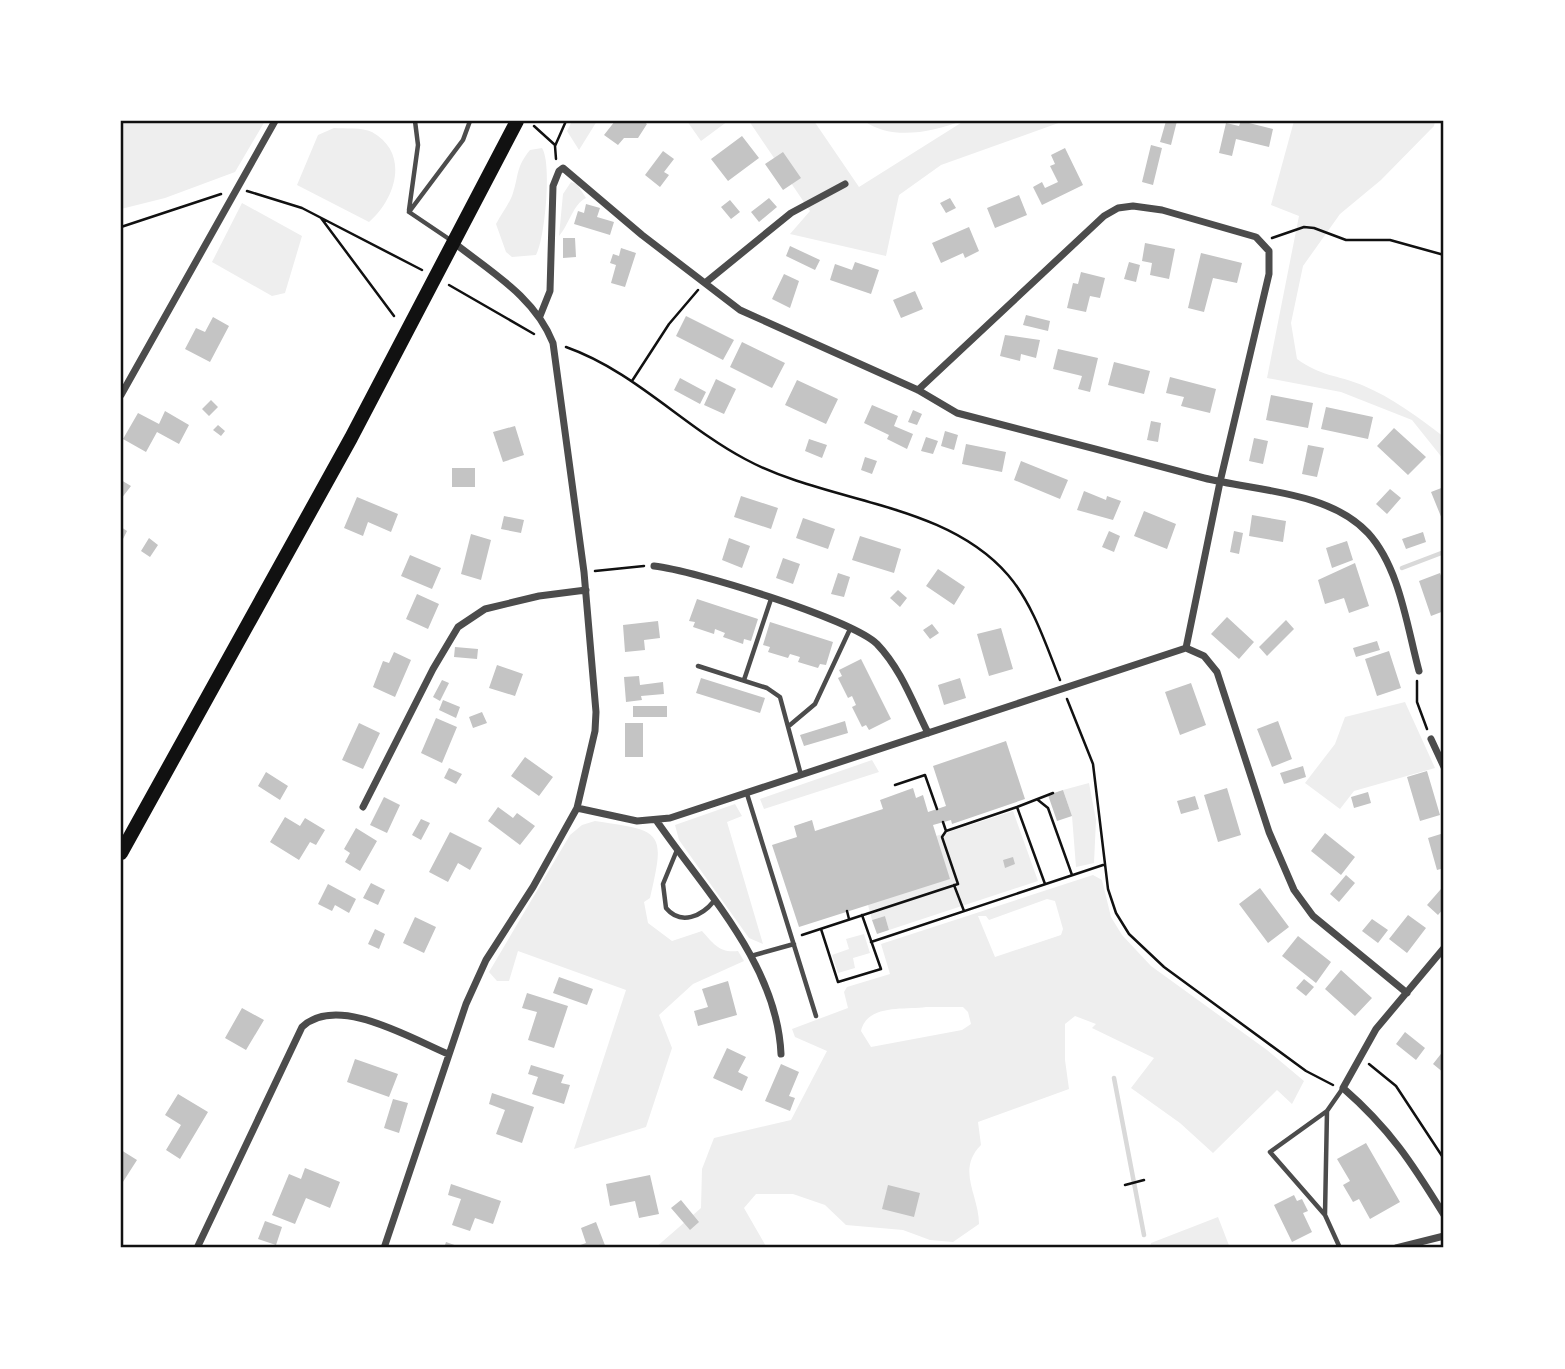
<svg xmlns="http://www.w3.org/2000/svg" width="1565" height="1369" viewBox="0 0 1565 1369" font-family="'Nunito Sans',sans-serif">
  <style>
    .green { fill: #eee; fill-rule: evenodd }
    .lines { fill: none; stroke-linecap: round; stroke-linejoin: round }
    .stream { stroke: #d9d9d9; stroke-width: 4.5 }
    .building { fill: #c4c4c4 }
    .path { stroke: #111; stroke-width: 2.5 }
    .service { stroke: #4c4c4c; stroke-width: 4.5 }
    .minor { stroke: #4c4c4c; stroke-width: 7 }
    .trunk { stroke: #111; stroke-width: 14 }
    .neatline { fill: none; stroke: #111; stroke-width: 2.5 }
  </style>
  <rect width="100%" height="100%" fill="#fff"/>
  <path class="green" d="M121,121H265L235,172L165,198L121,209Z
    M572,121H597L579,150L567,131Z
    M687,121H728L701,141Z
    M749,121H814L859,187L964,121H1064L941,165L899,195L886,256L790,234L810,211Z
    M864,121H962C931,132 893,141 864,121Z
    M1294,121H1435L1434,126L1381,180L1340,214L1303,266L1291,323L1297,359C1320,376 1337,375 1362,385C1393,398 1418,417 1444,437V460L1412,420L1341,392L1267,378L1299,216L1271,205Z
    M334,128C345,129 362,127 372,132C410,153 396,199 369,222L297,185L318,135Z
    M542,148C552,163 545,238 536,255L512,257L506,252L496,224C501,214 510,203 513,193C519,174 516,167 530,150Z
    M571,182L577,184L586,198C573,204 569,225 559,236L563,194Z
    M242,203L302,236L285,293L272,296L212,262Z
    M1405,702L1435,768L1354,791L1340,809L1305,783L1335,744L1345,717Z
    M872,760L879,772L764,809L760,799Z
    M1089,783L1096,820L1094,863L1076,867L1072,816L1063,790Z
    M735,804L742,816L727,822L763,944L749,938L679,840L675,825Z
    M1013,811L1038,881L889,930L885,916L872,920L868,905L936,836Z
    M595,821C662,831 666,830 650,898L644,902L648,923L672,941L702,931C714,944 719,953 738,951L744,961L693,984L659,1015L672,1048L646,1127L574,1149L626,990L518,951L509,981H497L489,972L570,835L582,825Z
    M1093,875L1102,880L1111,917L1122,935L1151,966L1267,1050L1304,1081L1292,1104L1277,1090L1213,1153L1180,1123L1131,1088L1154,1058L1092,1028L1096,1024L1075,1016L1065,1024V1060L1069,1089L978,1122L981,1145C956,1170 979,1195 979,1224L953,1242L930,1240L903,1230L846,1225L825,1205L793,1194H756L744,1208L767,1248H655L701,1208L702,1169L714,1138L791,1120L827,1051L795,1037L792,1029L848,1008L844,992L847,987L890,974L881,944ZM1047,899L1055,901L1063,929L1061,935L995,957L978,916H986L989,920ZM926,1007H963L968,1012L971,1024L962,1030L871,1047L861,1031C867,1004 904,1010 926,1007Z
    M864,934L870,953L853,958L855,968L838,973L832,955L849,949L846,939Z
    M1218,1217L1230,1248H1150L1151,1243Z"/>
  <g class="lines">
    <path class="stream" d="M1402,568L1444,552
      M1114,1078L1144,1235"/>
  </g>
  <path class="building" d="M615,121H643L647,124L638,138H624L618,145L604,135Z
    M1166,121H1177L1171,145L1160,142Z
    M1241,121L1273,129L1269,147L1236,139L1232,156L1219,153L1226,123L1239,126Z
    M742,136L759,158L728,181L711,159Z
    M1151,145L1162,148L1153,185L1142,182Z
    M1065,148L1083,185L1042,205L1033,187L1042,182L1045,188L1058,182L1050,166L1055,164L1051,155Z
    M663,151L674,159L664,172L669,175L660,187L645,175Z
    M783,152L801,178L783,190L765,164Z
    M1019,195L1027,215L995,228L987,208Z
    M769,198L777,207L759,222L751,212Z
    M950,198L956,208L946,213L940,203Z
    M730,200L740,212L731,219L721,207Z
    M586,204L600,208L597,217L614,222L610,235L574,224L578,211L584,213Z
    M969,227L979,251L965,258L963,253L941,263L932,243Z
    M563,238H575L576,257L563,258Z
    M1145,243L1175,249L1169,279L1150,275L1152,263L1142,261Z
    M790,246L820,260L815,270L786,256Z
    M621,248L636,253L625,287L611,283L616,265L610,263L613,254L619,256Z
    M1201,253L1242,263L1237,283L1213,278L1204,312L1188,308Z
    M855,262L879,270L871,294L830,280L835,264L852,270Z
    M1129,262L1140,265L1136,282L1124,279Z
    M1081,272L1105,278L1100,298L1090,296L1086,312L1067,308L1073,283L1078,284Z
    M784,274L799,281L790,308L772,299Z
    M915,291L923,309L901,318L893,300Z
    M1026,315L1050,321L1048,331L1023,325Z
    M686,316L734,340L723,360L676,336Z
    M213,317L229,326L210,362L185,349L196,328L205,332Z
    M1005,335L1040,340L1036,358L1021,354L1020,361L1000,356Z
    M742,342L785,363L772,388L730,367Z
    M1058,349L1098,358L1090,392L1078,389L1082,376L1053,369Z
    M1114,362L1150,371L1144,394L1108,385Z
    M1170,377L1216,389L1210,413L1181,406L1184,397L1166,393Z
    M680,378L706,392L700,404L674,390Z
    M716,379L736,389L724,414L704,405Z
    M797,380L838,399L826,424L785,405Z
    M1271,395L1313,403L1308,428L1266,420Z
    M211,400L218,407L209,416L202,409Z
    M872,405L898,416L894,426L913,434L907,449L887,439L889,435L864,423Z
    M1326,407L1373,417L1368,439L1321,429Z
    M913,410L922,414L917,425L908,422Z
    M165,411L189,425L179,444L157,432L146,452L123,439L138,413L159,424Z
    M1151,421L1161,423L1158,442L1147,440Z
    M218,425L225,431L221,436L213,430Z
    M515,426L524,455L503,462L493,432Z
    M1394,428L1426,457L1408,475L1377,446Z
    M945,431L958,435L954,450L941,446Z
    M926,437L938,441L933,454L921,451Z
    M1254,438L1268,441L1263,464L1249,461Z
    M809,439L827,445L822,458L805,451Z
    M966,444L1006,452L1002,472L962,464Z
    M1308,445L1324,448L1317,477L1302,474Z
    M865,457L877,461L872,474L861,470Z
    M1021,461L1068,480L1060,499L1014,480Z
    M452,468H475V487H452Z
    M121,480L131,486L121,499Z
    M1444,487V524L1431,492Z
    M1390,489L1401,498L1387,514L1376,504Z
    M1084,491L1106,500L1107,496L1121,501L1113,520L1077,510Z
    M741,496L778,508L771,529L734,517Z
    M357,497L398,514L391,532L368,522L363,536L344,528Z
    M1144,511L1176,524L1167,549L1134,536Z
    M1252,515L1286,521L1283,542L1249,536Z
    M504,516L524,520L521,533L501,529Z
    M803,518L835,529L828,549L796,538Z
    M121,527L127,531L121,543Z
    M1109,531L1120,536L1114,552L1102,547Z
    M1234,531L1243,533L1239,554L1230,552Z
    M1423,532L1426,542L1406,549L1402,539Z
    M471,534L491,540L481,580L461,574Z
    M860,536L901,549L894,573L852,560Z
    M149,538L158,545L150,557L141,551Z
    M729,538L750,546L742,568L722,560Z
    M1347,541L1353,560L1332,568L1326,548Z
    M410,555L441,568L432,589L401,576Z
    M783,558L800,564L793,584L776,578Z
    M1355,563L1369,606L1349,613L1344,598L1325,604L1318,580Z
    M938,569L965,587L954,605L926,586Z
    M838,573L850,577L844,597L831,594Z
    M1440,573L1444,584V611L1431,616L1419,581Z
    M898,590L907,598L900,607L890,598Z
    M417,594L439,604L428,629L406,619Z
    M697,599L758,619L751,641L744,639L743,644L723,637L725,633L715,629L714,634L693,627L695,622L689,621Z
    M1227,617L1254,642L1239,659L1211,634Z
    M1286,620L1294,629L1267,656L1259,647Z
    M658,621L660,638L644,640L645,650L625,652L623,625Z
    M770,622L833,642L826,665L820,664L818,668L798,662L800,657L790,654L788,658L768,652L770,647L763,645Z
    M932,624L939,633L930,639L923,630Z
    M1001,628L1013,669L989,676L977,634Z
    M1377,641L1380,650L1356,657L1353,648Z
    M455,647L478,649L477,659L454,657Z
    M1389,651L1401,688L1377,696L1365,659Z
    M394,652L411,660L395,697L373,687L383,661L389,663Z
    M861,659L891,719L869,730L866,725L862,727L852,707L856,705L852,696L848,698L838,678L842,676L839,670Z
    M497,665L523,674L515,696L489,688Z
    M639,676L640,685L663,682L664,694L641,696L642,700L626,702L624,677Z
    M701,678L765,698L760,713L696,693Z
    M960,678L966,698L944,705L938,685Z
    M442,680L449,683L440,701L433,697Z
    M1191,683L1206,725L1180,735L1165,692Z
    M443,700L460,707L456,718L439,710Z
    M633,706H667V717H633Z
    M482,712L487,723L473,728L469,717Z
    M436,718L457,727L442,763L421,753Z
    M845,721L848,733L804,746L800,735Z
    M1278,721L1292,759L1272,767L1257,729Z
    M359,723L380,733L363,769L342,760Z
    M625,723H643V757H625Z
    M1006,741L1025,799L952,824L951,820L933,825L950,879L799,927L772,845L797,837L794,826L812,820L815,831L883,809L880,800L913,788L916,798L923,795L928,812L946,806L933,766Z
    M525,757L553,777L539,796L511,776Z
    M1303,766L1306,777L1284,784L1280,773Z
    M449,768L462,774L456,784L444,778Z
    M1427,771L1440,815L1420,821L1407,777Z
    M266,772L288,786L280,800L258,786Z
    M1227,788L1241,835L1218,842L1204,795Z
    M1063,790L1072,816L1057,821L1048,795Z
    M1368,792L1371,803L1354,808L1351,797Z
    M1195,796L1199,809L1181,814L1177,801Z
    M384,797L400,805L387,833L370,825Z
    M498,807L513,818L517,813L535,826L520,845L488,821Z
    M285,817L300,826L305,818L325,830L316,845L310,842L299,860L270,842Z
    M421,819L430,823L421,840L412,835Z
    M356,828L377,841L360,871L345,862L350,853L344,849Z
    M450,832L482,848L470,870L458,863L448,882L429,872Z
    M1325,833L1355,857L1341,875L1311,851Z
    M1444,833V868L1437,870L1428,838Z
    M1013,857L1015,864L1005,868L1003,860Z
    M1346,875L1355,883L1339,902L1330,894Z
    M371,883L385,890L378,905L363,898Z
    M328,884L356,899L349,913L335,905L332,911L318,904Z
    M1260,888L1289,927L1268,943L1239,904Z
    M1441,889L1444,892V908L1438,915L1427,905Z
    M1408,915L1426,928L1407,953L1389,939Z
    M885,916L889,930L877,934L872,920Z
    M415,917L436,927L424,953L403,943Z
    M1372,919L1388,930L1378,943L1362,931Z
    M375,929L385,934L379,949L368,944Z
    M1298,936L1331,962L1316,983L1282,956Z
    M1341,970L1372,998L1355,1016L1325,989Z
    M559,977L593,989L587,1005L553,993Z
    M1304,979L1314,987L1306,996L1296,988Z
    M728,981L737,1015L698,1026L694,1011L708,1007L702,989Z
    M527,993L568,1006L554,1048L528,1040L537,1012L522,1008Z
    M242,1008L264,1020L246,1050L225,1038Z
    M1405,1032L1425,1048L1416,1060L1396,1044Z
    M727,1048L746,1057L738,1072L748,1077L742,1091L713,1078Z
    M1444,1050V1073L1433,1064Z
    M355,1059L398,1074L389,1097L347,1082Z
    M781,1064L799,1072L789,1096L795,1098L790,1111L765,1101Z
    M531,1065L564,1075L561,1083L570,1085L564,1104L532,1094L538,1077L528,1074Z
    M492,1093L534,1107L522,1143L496,1134L505,1110L489,1104Z
    M178,1094L208,1112L180,1159L166,1150L181,1125L165,1115Z
    M393,1099L408,1103L399,1133L384,1128Z
    M1366,1143L1400,1202L1370,1219L1359,1199L1353,1202L1343,1185L1350,1181L1337,1159Z
    M121,1150L137,1160L121,1185Z
    M305,1168L340,1182L330,1208L306,1198L295,1224L272,1215L289,1174L301,1179Z
    M650,1175L659,1214L639,1218L635,1201L610,1206L606,1184Z
    M451,1184L501,1201L493,1224L475,1218L470,1231L452,1225L461,1199L448,1195Z
    M888,1185L920,1193L914,1217L882,1209Z
    M1294,1195L1297,1201L1302,1199L1308,1211L1303,1213L1312,1232L1292,1242L1274,1205Z
    M681,1200L699,1222L690,1230L671,1208Z
    M265,1221L282,1227L276,1245L258,1239Z
    M596,1222L606,1248H572L586,1243L581,1228Z
    M446,1242L463,1248H444Z"/>
  <g class="lines">
    <path class="path" d="M534,126L555,145
      M556,159L555,146L566,121
      M247,191L302,208L422,270
      M321,218L394,316
      M121,227L221,194
      M1272,238L1304,227L1314,228L1346,240H1390L1444,255
      M449,285L534,334
      M566,347C634,371 683,426 745,459C828,504 944,501 1008,575C1033,604 1046,645 1060,680
      M632,381L669,324L698,290
      M595,571L644,566
      M1417,681V702L1427,729
      M1067,699L1093,764L1108,889L1116,913L1129,934L1164,967L1306,1071L1333,1085
      M895,785L925,775L937,809
      M1038,800L1048,808L1072,875
      M1017,807L1053,793
      M943,822L946,831L1017,807L1045,884
      M954,885L964,911
      M847,911L849,919
      M821,929L838,982L881,969L862,915
      M802,935L958,884L942,837L946,831
      M871,942L1103,865
      M1369,1064L1396,1086L1444,1159
      M1125,1185L1144,1180"/>
    <path class="service" d="M409,210L418,145L415,121
      M409,212L463,140L470,121
      M409,212L452,241
      M698,666L767,688L780,697L801,775
      M744,680L771,599
      M790,725L815,704L851,627
      M747,794L816,1016
      M677,850L663,884L666,908C681,926 702,916 714,901
      M751,956L794,944
      M1325,1214L1327,1111
      M1340,1248L1325,1215L1270,1152L1327,1111L1343,1088"/>
    <path class="minor" d="M705,283L791,213L845,184
      M540,316L550,291L553,186L559,171L563,168L642,235L740,310L918,390L957,413C1039,434 1122,456 1204,478C1255,491 1329,491 1368,533C1400,568 1407,627 1419,671
      M121,395L275,121
      M654,566C693,570 851,619 877,644C901,669 913,703 928,733
      M1186,648L1204,656L1217,672L1269,832L1294,890L1313,916L1407,993
      M1431,739L1444,767
      M363,807L433,669L458,627L485,609L539,596L586,590
      M577,808L637,821L670,818L1186,648L1220,482L1269,274V251L1256,237L1162,210L1133,206L1118,208L1104,216L918,390
      M656,820C705,891 777,964 781,1054
      M1444,948L1376,1029L1343,1088C1390,1129 1412,1163 1444,1215
      M197,1248L302,1027C337,994 410,1038 448,1054
      M384,1248L466,1004L486,960L533,887L577,808L595,731L596,712L584,572L553,343C535,297 491,272 453,242
      M1396,1248L1444,1236"/>
    <path class="trunk" d="M121,853L351,438L517,121"/>
  </g>
  <rect width="1565" height="1369" fill="none" stroke="#ffffff" stroke-width="245"/>
  <rect x="122" y="122" width="1320" height="1124" class="neatline"/>
</svg>
